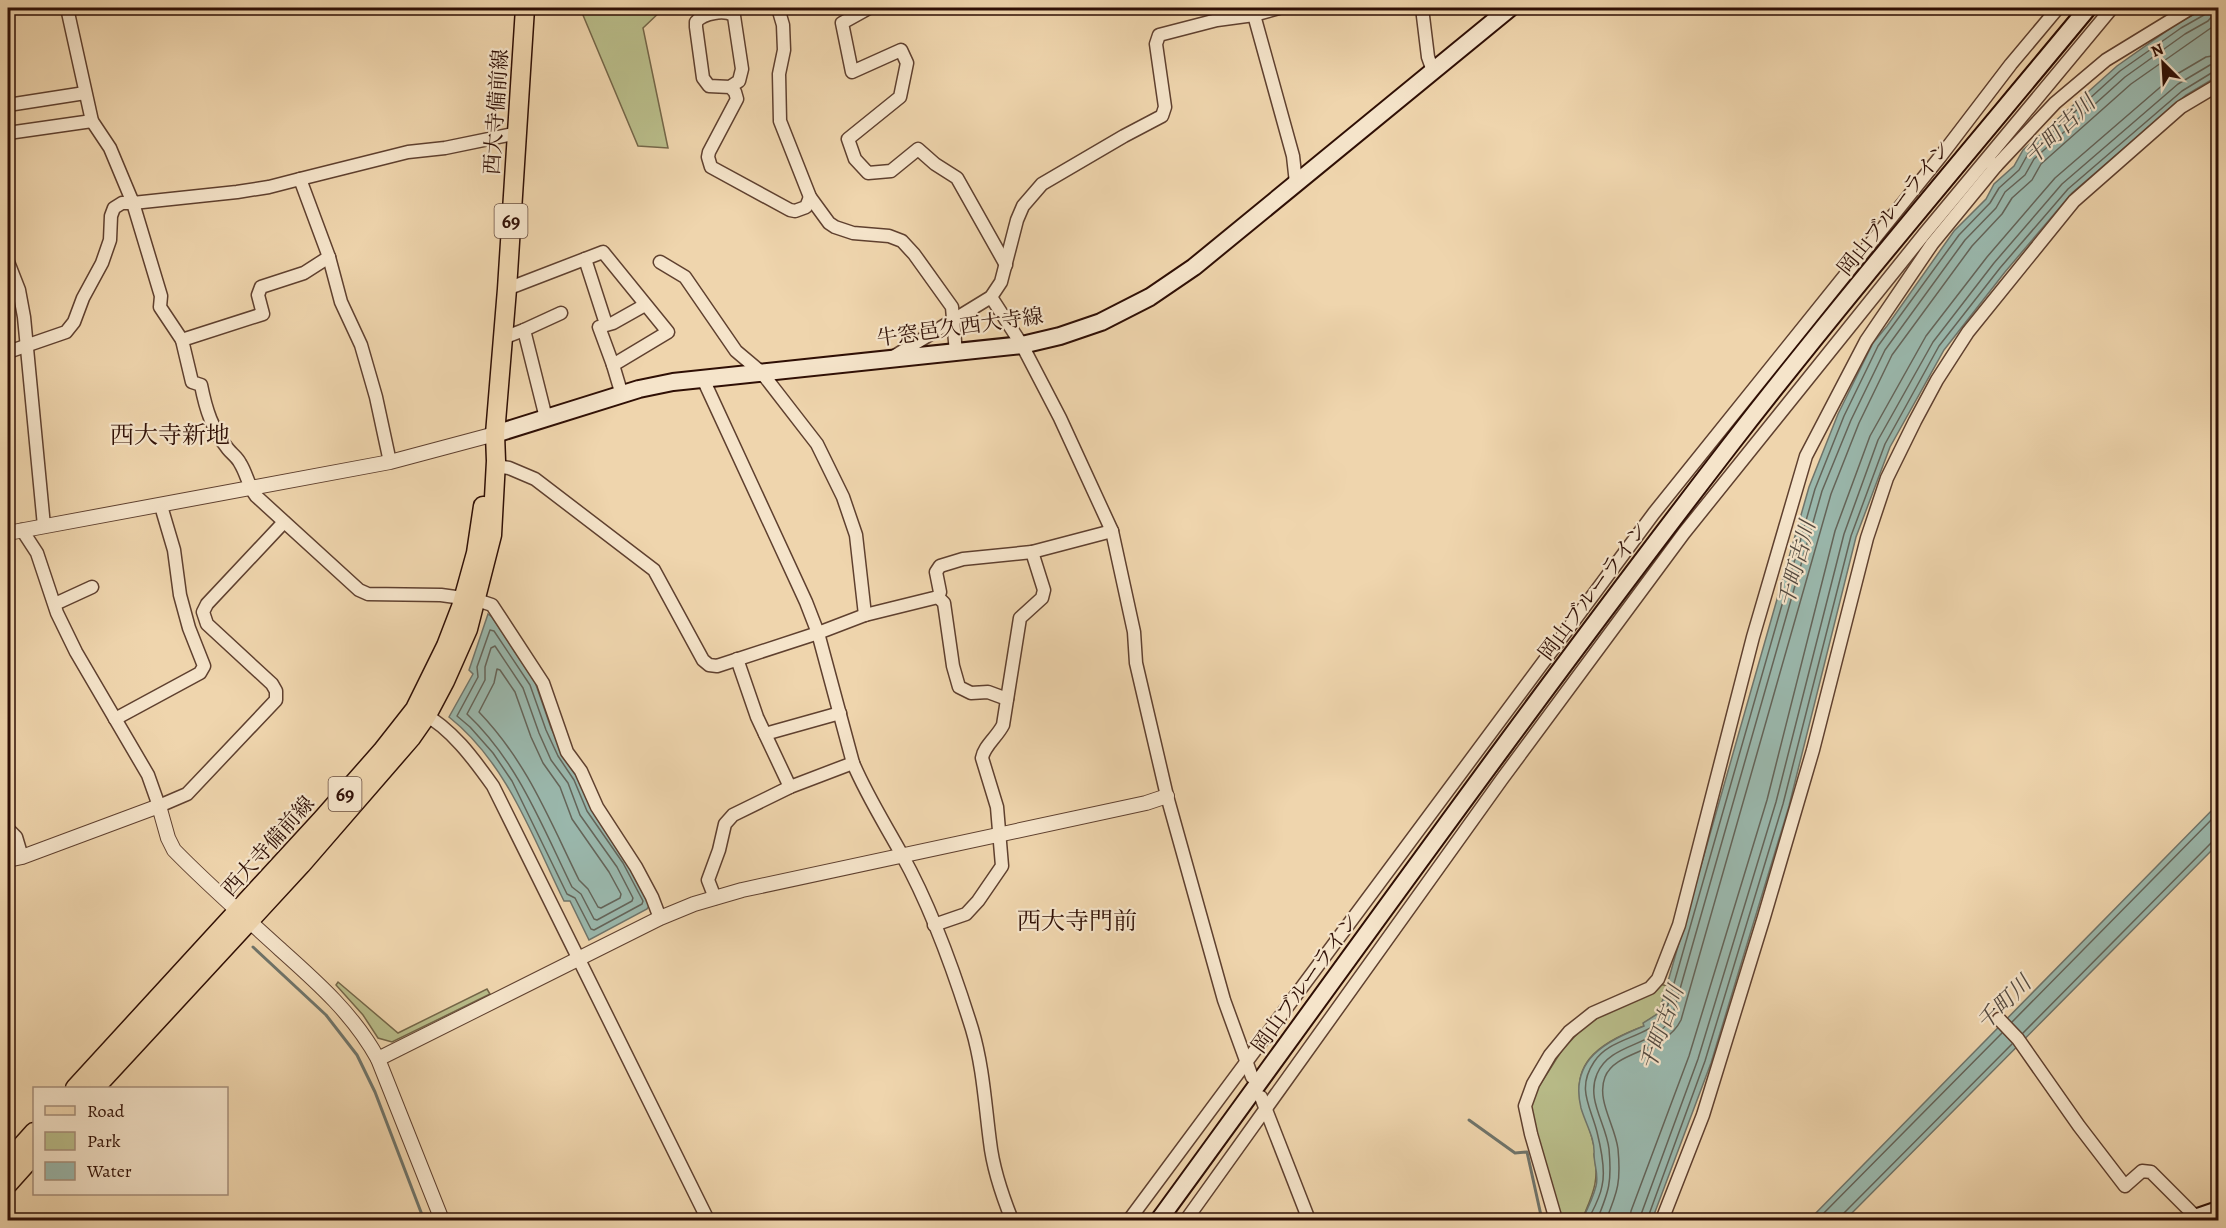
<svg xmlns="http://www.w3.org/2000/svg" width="2226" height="1228" viewBox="0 0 2226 1228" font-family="Alegreya,'Noto Serif JP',serif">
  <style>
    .green { fill: #b9bd8a; stroke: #746648; stroke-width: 1.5 }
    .water { fill: #9ab8ad; stroke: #6f746a; stroke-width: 1.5 }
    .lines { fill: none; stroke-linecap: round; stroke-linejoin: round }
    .shore { stroke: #646459; stroke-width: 1.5 }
    .stream { stroke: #6f746a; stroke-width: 3 }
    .minor-casing { stroke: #5f402f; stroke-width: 15 }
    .tertiary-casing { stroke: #5f402f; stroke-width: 16 }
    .secondary-casing { stroke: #2f0f05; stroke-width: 20 }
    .primary-casing { stroke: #2f0f05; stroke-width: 21 }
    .minor { stroke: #f5e4ca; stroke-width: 12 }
    .tertiary { stroke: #f5e4ca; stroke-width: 14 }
    .secondary { stroke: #f5e4ca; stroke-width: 16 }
    .primary { stroke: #efd5ad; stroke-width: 18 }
    .labels { text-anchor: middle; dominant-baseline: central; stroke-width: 4.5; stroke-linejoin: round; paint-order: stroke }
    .shield { fill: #f5e4ca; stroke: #6a4f40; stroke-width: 1.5 }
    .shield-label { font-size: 20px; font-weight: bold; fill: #2f0f05 }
    .street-label { font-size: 21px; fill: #2f0f05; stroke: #f5e4ca }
    .water-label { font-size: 22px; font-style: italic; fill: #544a40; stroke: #f5e4ca }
    .quarter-label { font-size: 24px; fill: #2f0f05; stroke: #f5e4ca }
  </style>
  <rect width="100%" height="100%" fill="#efd5ad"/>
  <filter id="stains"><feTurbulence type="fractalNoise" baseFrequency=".00333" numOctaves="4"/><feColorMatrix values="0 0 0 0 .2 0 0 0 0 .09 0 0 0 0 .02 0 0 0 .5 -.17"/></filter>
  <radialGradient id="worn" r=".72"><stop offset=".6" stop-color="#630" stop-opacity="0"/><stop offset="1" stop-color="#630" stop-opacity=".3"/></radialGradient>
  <g class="green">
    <path d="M580,8H664L643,28L668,148L638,146Z"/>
    <path d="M338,982L398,1033L487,989L490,994L392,1042L378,1038L363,1015L336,985Z"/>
    <path d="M1660,984L1667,986L1659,1013L1644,1023V1026C1606,1041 1568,1059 1582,1109C1583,1113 1586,1118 1587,1122C1591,1132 1593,1143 1596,1153L1594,1154C1600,1182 1592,1195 1582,1220H1561L1536,1137L1530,1106L1536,1091L1562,1050L1578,1033L1592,1021Z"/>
  </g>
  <g class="water">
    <path d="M2205,8H2218V76L2186,95L2072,193L2005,272L1944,350L1890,447L1856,537L1789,806L1711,1063L1652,1220H1582C1587,1210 1593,1198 1596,1186C1599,1175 1594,1165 1594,1154C1595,1138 1586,1125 1581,1108C1569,1059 1607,1041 1644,1026L1643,1023L1659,1013L1809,487L1838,414L1873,343L1887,326L1954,231L1986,199L1994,184L2014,166L2023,150L2117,66L2178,23Z"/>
    <path d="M488,614L492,617L535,682L551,728L563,752L628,860L651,903L647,909L589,940L570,901H564C532,836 507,763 449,717L473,674L469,670Z"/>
    <path d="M2218,804V844L1845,1220H1809Z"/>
  </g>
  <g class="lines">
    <g class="shore">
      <path d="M490,630L494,631L530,685L546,730L558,756L574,780L587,811L623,863L643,901L642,904L594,930L591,929L575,898L567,894L512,781L493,753L470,727L457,716L478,677L477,667Z"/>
      <path d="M495,646L523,688L539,733L551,760L568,783L580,815L617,867L633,898L632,901L597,920L594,919L581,894L572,887C542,826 518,762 467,714L485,680V667L491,648Z"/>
      <path d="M497,669L500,670L515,692L531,737L543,763L560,787L572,819L609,872L621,894L620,898L601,908L598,907L588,889L579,880C549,819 527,762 479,712L494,683Z"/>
      <path d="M2012,1022L2218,813"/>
      <path d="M2023,1033L2212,842L2218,840"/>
      <path d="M1588,1220C1593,1210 1600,1198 1602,1186C1606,1170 1601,1148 1597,1132C1591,1107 1576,1089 1594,1062C1610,1037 1647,1039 1665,1015L1815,489L1844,416L1878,346L1959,235L1990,203L1999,188L2019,170L2028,154L2120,71L2181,28L2204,15L2206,8"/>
      <path d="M1597,1220C1609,1191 1612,1182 1609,1149C1606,1123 1586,1100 1597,1074C1610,1042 1656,1047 1672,1017L1822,491L1851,420L1885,350L1965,240L1996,208L2005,192L2025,175L2034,159L2125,77L2185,34L2208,21L2213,15L2214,8"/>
      <path d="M1606,1220C1618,1191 1621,1181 1618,1149C1615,1125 1596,1100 1605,1077C1615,1050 1665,1053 1681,1020L1831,494L1859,423L1892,355L1972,246L2002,214L2012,198L2032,180L2041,164L2131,84L2218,23"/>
      <path d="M1630,1220L1631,1211L1689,1056L1767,800L1835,531L1870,436L1926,336L1987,257L2055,178L2172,77L2206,57L2218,55"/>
      <path d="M1639,1220L1698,1059L1776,802L1844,534L1878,440L1933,342L1994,263L2062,184L2178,84L2210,65L2218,64"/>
      <path d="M1647,1220L1705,1061L1783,804L1851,536L1885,444L1939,346L2000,268L2068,189L2182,91L2213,72L2218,71"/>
      <path d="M1817,1220L2002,1033"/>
      <path d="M1841,1220L1843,1214L2012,1044"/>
    </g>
    <g class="stream">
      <path d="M253,947L326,1015L357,1055L375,1092L424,1220"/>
      <path d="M1469,1120L1515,1153L1527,1152L1542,1220"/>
    </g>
    <g class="minor-casing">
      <g id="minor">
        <path d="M67,8L92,121L110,148L133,203L237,192L269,187L300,179L329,257L341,302L361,345L376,397L390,462"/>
        <path d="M778,8L783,25L784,50L779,74L780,121L810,197L829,223L835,227L853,233L889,236L902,241L914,254L952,307L956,353"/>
        <path d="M869,8L842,23L852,72L901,50L907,63L900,97L848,139L855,159L868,173L891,171L918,149L935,164L957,178L1006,265"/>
        <path d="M1422,8L1428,57L1433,71"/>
        <path d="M1254,15L1293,156L1296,183"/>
        <path d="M730,87L709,86L703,78L696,27V22C703,13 725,9 734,16L742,69L739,81L730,87L735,92L737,99L709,152L708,157L711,167L790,210L795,211L806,207L810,197"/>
        <path d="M8,105L85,93"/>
        <path d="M8,133L92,121"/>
        <path d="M1990,162L1996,166L2055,103L2106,60L2191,8"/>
        <path d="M300,179L408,152L445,148L518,133"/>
        <path d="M329,257L304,273L261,287L258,295L263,314L182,340L192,382L201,385C206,410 212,429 228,449C232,454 237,457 240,463C247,474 248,486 256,496L359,590L368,594L441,595L477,600L492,605L543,683L567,752L581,771L597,807L636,867L652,897L660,918"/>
        <path d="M585,259L606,324"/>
        <path d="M8,262L19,290L24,317L44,526"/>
        <path d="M660,262L685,277L736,351L762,373L817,444L843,497L856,535L865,615"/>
        <path d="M507,289L603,252L668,332L613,365L622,395"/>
        <path d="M991,297L1022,345L1060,418L1112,531L1134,632L1136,663L1167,796L1224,1000L1252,1077"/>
        <path d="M524,330L561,313"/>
        <path d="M503,338L524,330L546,418"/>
        <path d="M8,352L66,332L74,322L83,298L102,263L110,240L111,216L114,208L122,203H133L161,296L160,307L182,340"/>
        <path d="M893,357L991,297L1001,282L1017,220L1023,206L1042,184L1124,136L1162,116L1165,107L1156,44L1159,35L1217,20L1254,15L1279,8"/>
        <path d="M613,365L599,327L613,323L645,305"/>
        <path d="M703,379L806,602L818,633L853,763C867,796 885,824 902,855C932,909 954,971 972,1029C983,1066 985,1104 990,1142C993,1169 1002,1195 1012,1220"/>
        <path d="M496,466L509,468L535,479L654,570L703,660L709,665L717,666L818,633L865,615L938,597L940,592L936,572L940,566L963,559L1032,552L1112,531"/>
        <path d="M22,530L37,553L57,613L76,652L148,775L159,806L187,794L276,700V691L272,684L207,624L203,612L207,604L284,522"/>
        <path d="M938,597L944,603L953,666L959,687L971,693L988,692L1007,699"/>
        <path d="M55,604L92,587"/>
        <path d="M737,659L757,717L790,787"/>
        <path d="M421,712C452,729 473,758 493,786L708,1220"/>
        <path d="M115,719L200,673L204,666L189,628L180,595L174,550L161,506"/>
        <path d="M765,734L840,713"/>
        <path d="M8,829L16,837L22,857"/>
        <path d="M715,898L708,880L719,850L725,824L733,815L790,787L853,763"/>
        <path d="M934,925L966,914L978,901L1002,866L997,807L982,758C984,746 997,737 1003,725L1020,618L1042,598L1044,590L1032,552"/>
        <path d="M1999,1019L2018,1039L2079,1126L2125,1186L2142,1171L2151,1172L2196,1217"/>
        <path d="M1261,1097L1309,1220"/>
        <path d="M1129,1220L1654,513L1940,157L2011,64L2058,8"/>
        <path d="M1186,1220L1502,779L1684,533L1925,233L2112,8"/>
        <path d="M1556,1220L1531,1134L1525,1106L1533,1084L1550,1055L1569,1032L1593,1013L1650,988L1658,979L1679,925L1753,637L1806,456L1866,341L1932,244L1996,166"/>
        <path d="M1662,1220L1703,1115L1764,917L1813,750L1867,538L1887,478L1915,421L1937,380L1968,332L2074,201L2181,107L2218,85"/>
      </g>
    </g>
    <g class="tertiary-casing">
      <g id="tertiary">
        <path d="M8,533L390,462L495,434"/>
        <path d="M8,860L22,857L159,806L168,838L174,850C208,885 245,917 281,950C318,983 354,1015 378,1059L442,1220"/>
        <path d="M378,1059L660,918L694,904L742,890L1146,803L1167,796"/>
      </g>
    </g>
    <g class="secondary-casing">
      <g id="secondary">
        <path d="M495,434L639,389L673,382L1022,345L1060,336L1101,322L1150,297L1194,267L1510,8"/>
        <path d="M1159,1220C1347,962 1533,701 1728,448C1844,298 1967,154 2088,8"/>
        <path d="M2189,1220L2218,1210"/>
      </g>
    </g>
    <g class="primary-casing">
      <g id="primary">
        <path d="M75,1088L322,819L382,751L415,709L446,646L461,607L476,553L483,506"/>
        <path d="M95,1088L301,865L411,738L427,715L445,681L468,629L492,535L496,461L495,434L507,289L525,8"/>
        <path d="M8,1161L34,1132"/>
        <path d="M8,1184L34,1155"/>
      </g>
    </g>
    <use href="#minor" class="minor"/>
    <use href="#tertiary" class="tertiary"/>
    <use href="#secondary" class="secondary"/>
    <use href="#primary" class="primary"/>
  </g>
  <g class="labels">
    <g class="shield">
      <rect x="494.5" y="204" width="33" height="34" rx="4.5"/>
      <rect x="328.5" y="777" width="33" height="34" rx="4.5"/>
    </g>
    <g class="shield-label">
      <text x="511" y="221">69</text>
      <text x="345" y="794">69</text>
    </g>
    <g class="street-label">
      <text transform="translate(496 112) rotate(-86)">西大寺備前線</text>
      <text transform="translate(1894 208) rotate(-51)">岡山ブルーライン</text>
      <text transform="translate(960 327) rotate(-8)">牛窓邑久西大寺線</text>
      <text transform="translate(1593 591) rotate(-53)">岡山ブルーライン</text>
      <text transform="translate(268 846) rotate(-48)">西大寺備前線</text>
      <text transform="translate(1305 983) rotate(-54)">岡山ブルーライン</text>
    </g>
    <g class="water-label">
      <text transform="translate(2060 130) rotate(-44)">千町古川</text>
      <text transform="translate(1797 564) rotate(-75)">千町古川</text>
      <text transform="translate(2004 1003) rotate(-45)">千町川</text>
      <text transform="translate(1662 1028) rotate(-70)">千町古川</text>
    </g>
    <g class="quarter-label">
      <text x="170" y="435">西大寺新地</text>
      <text x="1077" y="921">西大寺門前</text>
    </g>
  </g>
  <rect width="2226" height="1228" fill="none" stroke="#efd5ad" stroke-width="30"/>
  <rect x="9" y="9" width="2208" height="1210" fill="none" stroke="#2f0f05" stroke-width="3"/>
  <rect x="15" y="15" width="2196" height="1198" fill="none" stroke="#2f0f05" stroke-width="1.5"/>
  <rect x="33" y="1087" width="195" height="108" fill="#f5e4ca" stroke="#a68f7b" stroke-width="1.5"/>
  <rect x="45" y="1106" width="30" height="9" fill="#efd5ad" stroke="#a68f7b" stroke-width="1.5"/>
  <text x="87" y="1117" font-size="18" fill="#2f0f05">Road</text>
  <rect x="45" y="1132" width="30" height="18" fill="#b9bd8a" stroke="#a68f7b" stroke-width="1.5"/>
  <text x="87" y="1147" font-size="18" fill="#2f0f05">Park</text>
  <rect x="45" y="1162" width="30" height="18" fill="#9ab8ad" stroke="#a68f7b" stroke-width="1.5"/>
  <text x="87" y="1177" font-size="18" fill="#2f0f05">Water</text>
  <g transform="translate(2163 63) rotate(336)" stroke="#f5e4ca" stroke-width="4.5" paint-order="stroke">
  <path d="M0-4.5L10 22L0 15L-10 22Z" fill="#2f0f05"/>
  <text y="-9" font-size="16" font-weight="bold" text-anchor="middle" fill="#2f0f05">N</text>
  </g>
  <rect width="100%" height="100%" filter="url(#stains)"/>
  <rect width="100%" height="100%" fill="url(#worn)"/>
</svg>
